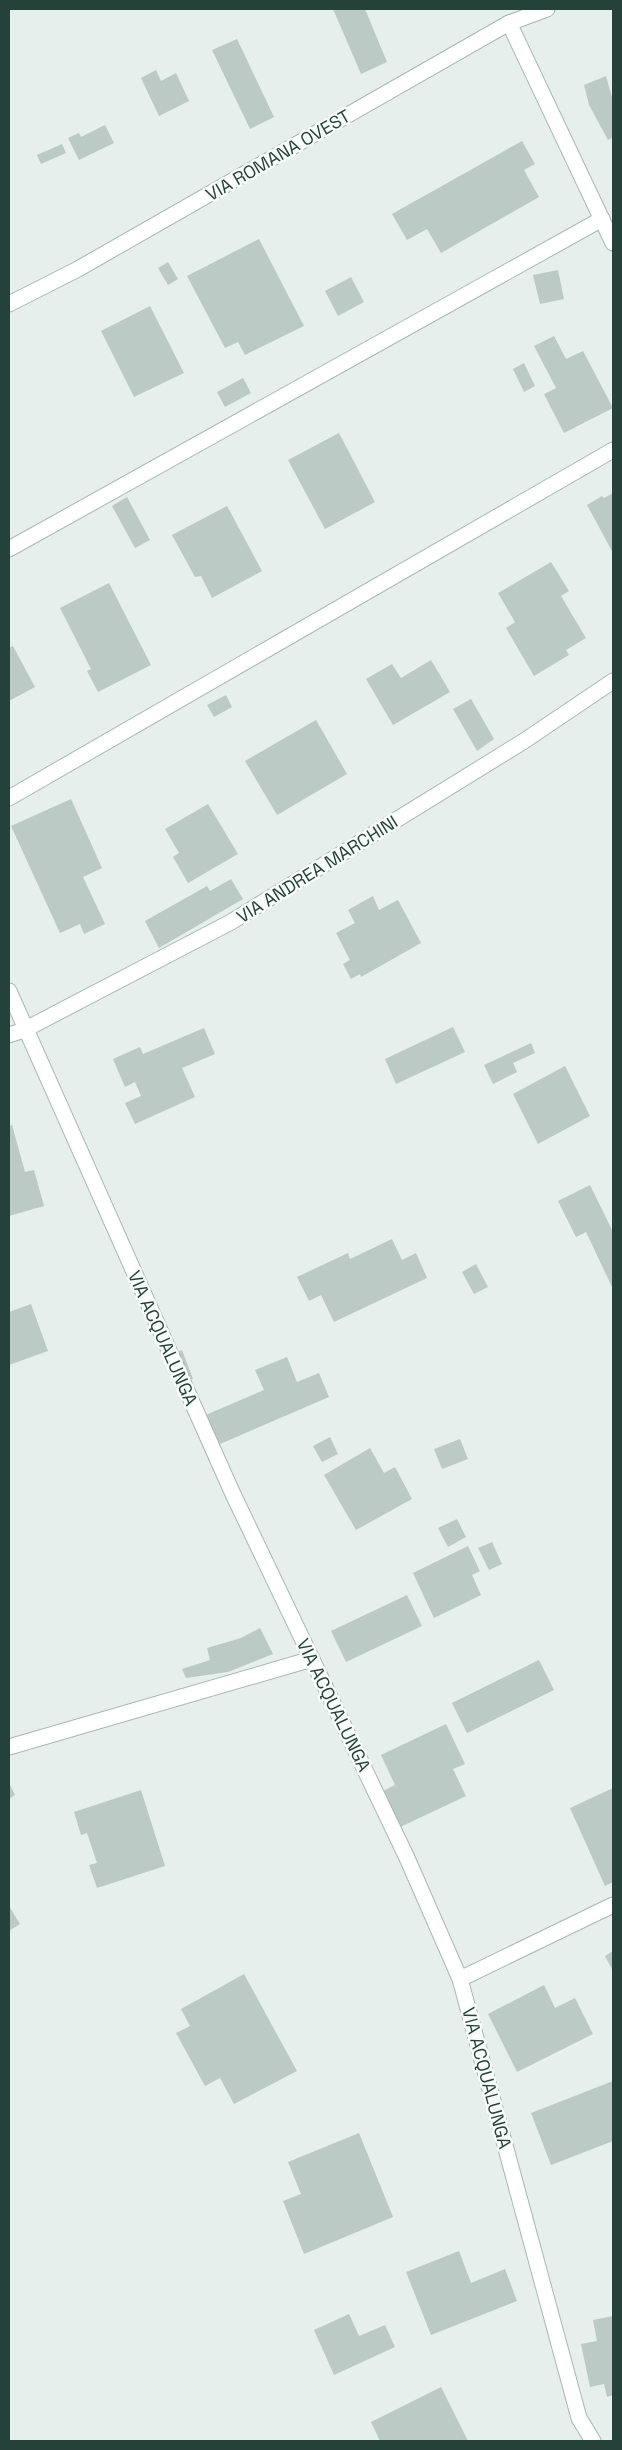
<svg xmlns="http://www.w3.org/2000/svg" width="622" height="2450" viewBox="0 0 622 2450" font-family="'Space Grotesk',sans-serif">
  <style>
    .building { fill: #bbcac4 }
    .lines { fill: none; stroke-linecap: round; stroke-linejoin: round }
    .minor-casing { stroke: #a8b8b2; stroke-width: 17 }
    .minor { stroke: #fff; stroke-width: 15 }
    .labels { text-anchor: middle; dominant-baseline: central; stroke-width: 5; stroke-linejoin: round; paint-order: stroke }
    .street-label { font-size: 18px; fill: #24423a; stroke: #f7fbf9 }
  </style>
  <rect width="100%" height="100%" fill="#e6efeb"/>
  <g class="building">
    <path d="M333,9H365L387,62L361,74Z"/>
    <path d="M237,39L274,117L250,129L212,50Z"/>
    <path d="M156,70L161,81L176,73L189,101L159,116L141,78Z"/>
    <path d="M606,76L613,101V137L608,140L589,105L584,85Z"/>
    <path d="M105,125L114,143L79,160L68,138L79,133L81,137Z"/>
    <path d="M522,141L535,164L524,170L539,197L441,253L427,229L407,240L392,214Z"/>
    <path d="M62,144L66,153L41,164L37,155Z"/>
    <path d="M259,239L304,326L245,355L238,342L225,348L187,276Z"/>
    <path d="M168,262L178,279L168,285L158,268Z"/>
    <path d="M558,270L564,299L540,304L533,275Z"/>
    <path d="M351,277L364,302L338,316L325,291Z"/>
    <path d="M150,306L184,373L134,397L101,331Z"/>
    <path d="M554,336L566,359L583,351L613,408L564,433L544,394L556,388L534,346Z"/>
    <path d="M524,363L535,386L524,392L513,369Z"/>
    <path d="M243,378L251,393L225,407L217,392Z"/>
    <path d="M339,433L375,502L325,529L288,460Z"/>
    <path d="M613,493V553L587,505L602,496L604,498Z"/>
    <path d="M127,497L150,540L135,548L112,506Z"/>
    <path d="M227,506L262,571L212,598L201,576L195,577L172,535Z"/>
    <path d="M551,562L569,591L561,596L586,638L566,650L569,655L534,676L506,628L515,622L498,593Z"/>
    <path d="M109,583L151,665L98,692L87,671L91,669L60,608Z"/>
    <path d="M13,646L35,687L9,701V648Z"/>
    <path d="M431,660L450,692L393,725L366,679L392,664L401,678Z"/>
    <path d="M226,695L232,707L214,717L207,705Z"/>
    <path d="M471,699L494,739L477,751L453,709Z"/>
    <path d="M316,720L347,774L277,815L245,761Z"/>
    <path d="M71,799L102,868L83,877L105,924L84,934L80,924L60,933L11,826Z"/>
    <path d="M208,804L238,854L188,883L173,857L179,853L165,829Z"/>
    <path d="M231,879L243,899L159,948L145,921L207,886L210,891Z"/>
    <path d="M373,896L379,910L398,900L421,943L361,977L360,974L351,979L343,964L350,960L336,933L355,923L348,910Z"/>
    <path d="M453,1027L465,1052L396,1084L385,1059Z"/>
    <path d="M204,1028L215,1054L182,1068L195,1097L135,1124L125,1103L141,1096L135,1082L125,1087L113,1059L140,1047L143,1054Z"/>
    <path d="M531,1043L535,1053L513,1063L517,1072L493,1084L484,1065Z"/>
    <path d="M565,1066L590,1116L538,1144L513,1094Z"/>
    <path d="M12,1125L25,1172L34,1170L44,1206L9,1216V1126Z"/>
    <path d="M590,1185L613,1232V1289L586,1232L576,1237L558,1201Z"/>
    <path d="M392,1239L402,1260L416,1253L427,1278L334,1322L321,1295L309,1301L297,1277L348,1253L350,1259Z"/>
    <path d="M476,1264L488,1287L474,1294L462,1272Z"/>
    <path d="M31,1304L48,1351L9,1365V1312Z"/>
    <path d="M182,1350L193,1379L185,1382L172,1354Z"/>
    <path d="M287,1357L297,1382L319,1373L329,1397L213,1447L201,1417L264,1390L255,1370Z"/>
    <path d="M330,1437L338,1454L322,1462L313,1446Z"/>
    <path d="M460,1439L468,1459L442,1469L434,1449Z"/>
    <path d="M370,1448L384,1473L395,1467L412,1499L356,1530L324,1475Z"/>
    <path d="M457,1519L466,1537L448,1547L438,1528Z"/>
    <path d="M492,1542L502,1564L489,1570L478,1548Z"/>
    <path d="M468,1546L480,1571L472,1575L481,1595L434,1618L413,1573Z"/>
    <path d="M407,1595L422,1626L346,1662L331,1631Z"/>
    <path d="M260,1628L273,1654L228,1672L186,1678L182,1669L210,1660L207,1648L241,1638Z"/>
    <path d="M539,1660L554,1690L467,1733L452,1703Z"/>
    <path d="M446,1724L465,1764L453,1769L466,1796L396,1829L379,1793L395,1785L381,1755Z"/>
    <path d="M9,1783L15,1795L9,1799Z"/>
    <path d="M613,1788V1882L605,1886L570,1808Z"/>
    <path d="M141,1790L165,1866L97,1888L89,1865L97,1863L87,1833L81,1835L74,1812Z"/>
    <path d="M9,1906L20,1924L9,1931Z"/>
    <path d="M613,1951V1971L605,1956Z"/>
    <path d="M244,1974L297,2071L234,2104L220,2078L205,2086L176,2033L190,2026L181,2009Z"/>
    <path d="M544,1985L555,2008L575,1998L593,2034L517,2072L488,2014Z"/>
    <path d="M613,2081V2141L551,2165L531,2113Z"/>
    <path d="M359,2133L393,2217L304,2254L283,2201L301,2194L288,2162Z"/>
    <path d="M459,2251L471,2283L505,2269L517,2301L431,2335L406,2272Z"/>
    <path d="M349,2314L359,2336L385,2325L395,2347L334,2375L314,2330Z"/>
    <path d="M613,2316V2395L607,2397L604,2384L590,2387L581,2344L597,2341L593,2320Z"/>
    <path d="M441,2387L468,2441H380L371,2422Z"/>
  </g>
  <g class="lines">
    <g class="minor-casing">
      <g id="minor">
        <path d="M509,23L613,243"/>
        <path d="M9,304L78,269L509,23L547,9"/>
        <path d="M9,549L602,219"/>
        <path d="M9,798L613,450"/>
        <path d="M9,991L232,1492L407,1858L460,1979L579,2418L593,2441"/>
        <path d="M9,1035L24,1030L231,922L524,741L613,681"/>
        <path d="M9,1747L312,1659"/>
        <path d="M460,1979L613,1905"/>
      </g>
    </g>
    <use href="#minor" class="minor"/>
  </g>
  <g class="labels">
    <g class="street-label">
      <text transform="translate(278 155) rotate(-30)">VIA ROMANA OVEST</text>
      <text transform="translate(317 869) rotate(-32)">VIA ANDREA MARCHINI</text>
      <text transform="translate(163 1338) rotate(66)">VIA ACQUALUNGA</text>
      <text transform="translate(334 1705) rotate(64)">VIA ACQUALUNGA</text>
      <text transform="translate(487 2078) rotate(75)">VIA ACQUALUNGA</text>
    </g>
  </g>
  <rect width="622" height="2450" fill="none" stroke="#24423a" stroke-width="20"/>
</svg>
